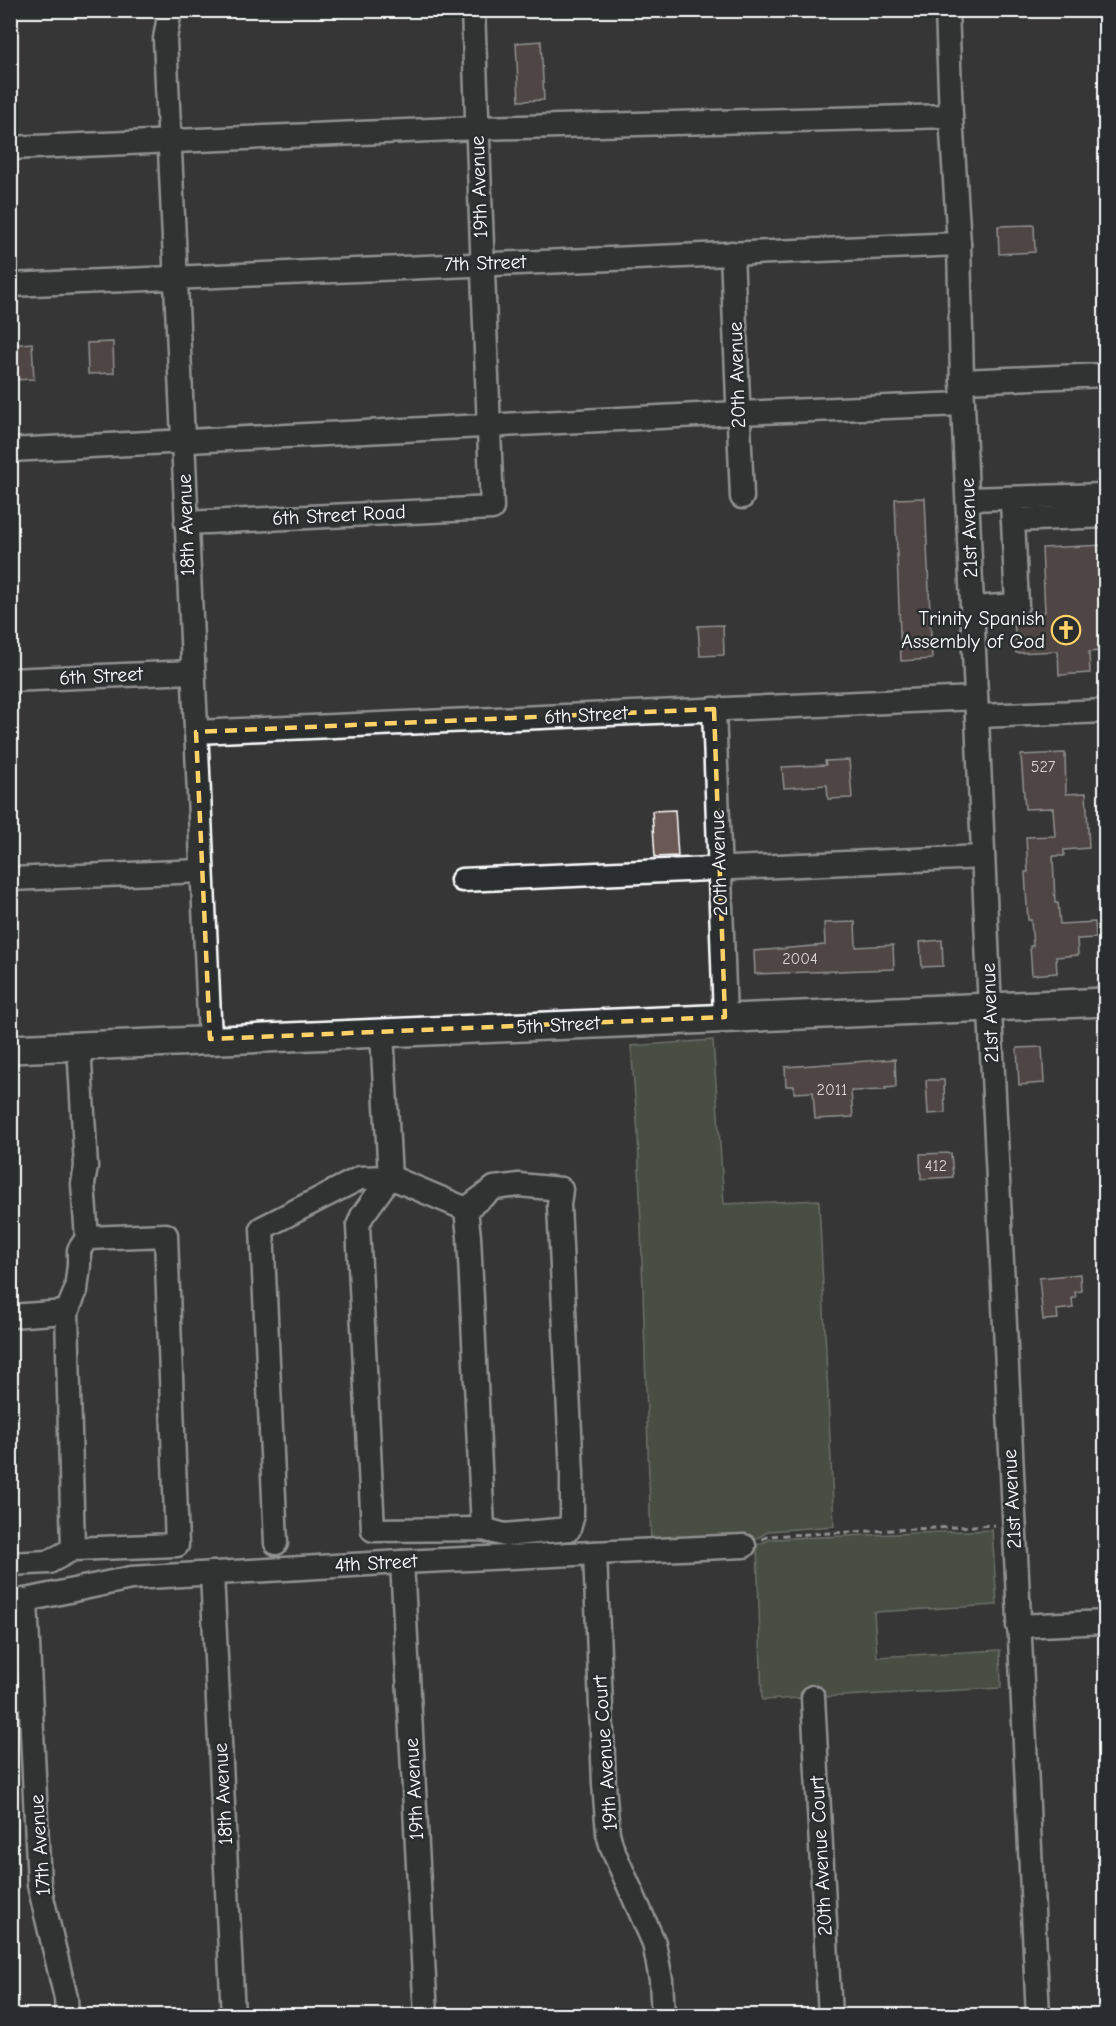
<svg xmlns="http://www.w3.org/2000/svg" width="1116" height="2026" viewBox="0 0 1116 2026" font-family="'Comic Neue',sans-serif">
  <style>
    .green { fill: #5e6a52; stroke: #aeb4a8; stroke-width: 1.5 }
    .building { fill: #6a5954; stroke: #fff; stroke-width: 1.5 }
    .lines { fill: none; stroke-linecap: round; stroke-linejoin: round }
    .minor-casing { stroke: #fff; stroke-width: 27 }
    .major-casing { stroke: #fff; stroke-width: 32 }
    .path { stroke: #fff; stroke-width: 3; stroke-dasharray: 6 4.5; stroke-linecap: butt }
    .minor { stroke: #2a2d2e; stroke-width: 22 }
    .major { stroke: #2a2d2e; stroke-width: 27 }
    .marked { fill: none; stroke: #ffd166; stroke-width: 4.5; stroke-dasharray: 12 8; stroke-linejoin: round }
    .labels { text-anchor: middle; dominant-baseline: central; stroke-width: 5; stroke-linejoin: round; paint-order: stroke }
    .number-label { font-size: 16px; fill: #dad6d4 }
    .street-label { font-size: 20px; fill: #fff; stroke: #2a2d2e }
    .poi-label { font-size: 20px; fill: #fff; stroke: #2a2d2e; text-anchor: end }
  </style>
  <rect width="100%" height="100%" fill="#373636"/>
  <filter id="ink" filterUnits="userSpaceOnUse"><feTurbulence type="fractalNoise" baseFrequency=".0167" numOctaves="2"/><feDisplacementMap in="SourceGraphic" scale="12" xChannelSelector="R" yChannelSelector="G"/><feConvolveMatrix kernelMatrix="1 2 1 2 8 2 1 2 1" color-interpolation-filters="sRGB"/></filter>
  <g filter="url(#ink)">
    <g class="green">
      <path d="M713,1040L724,1204L819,1200L834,1526L769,1531L754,1540L651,1542L638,1134L631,1046Z"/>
      <path d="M992,1530L997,1605L874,1612L877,1657L1000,1650L1001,1688L762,1700L757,1545L771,1539Z"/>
    </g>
    <g class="building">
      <path d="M541,41L544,100L519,101L516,43Z"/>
      <path d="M1034,225L1035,252L999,254L998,226Z"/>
      <path d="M113,342L114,373L88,374L87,343Z"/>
      <path d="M32,343L34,379L12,380L10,345Z"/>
      <path d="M925,498L932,659L901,661L895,499Z"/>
      <path d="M1106,545V643H1099V651L1089,652L1090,673L1059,675L1058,651L1016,653L1014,619L1024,617L1028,613L1045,612L1042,548Z"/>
      <path d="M723,625L724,655L700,656L698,626Z"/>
      <path d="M1065,753L1066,794L1086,793L1089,848L1064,850V856H1053L1055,903H1058L1060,924L1095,922L1096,938L1077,939L1078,955L1056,957L1057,973L1032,975L1030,946H1033L1031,920H1028L1026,890L1025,872H1028L1026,837L1055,836L1053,808L1025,809L1021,755Z"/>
      <path d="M849,760L852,798L828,799L827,785L784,788L782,767L826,765L825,761Z"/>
      <path d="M675,810L678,856L655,857L652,811Z"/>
      <path d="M855,922L856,947L893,945L894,969L755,974L754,951L825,945L824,923Z"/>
      <path d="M942,940L943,966L922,967L920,942Z"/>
      <path d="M1042,1047L1044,1083L1019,1085L1017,1048Z"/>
      <path d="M895,1059L896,1087L885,1088L886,1090L851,1091L853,1117L815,1119L813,1092L794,1093V1086H786L785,1067Z"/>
      <path d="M926,1080H944L945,1113L928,1114Z"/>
      <path d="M951,1153L953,1177L921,1179L920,1154Z"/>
      <path d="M1080,1274L1081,1291L1075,1292L1076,1298H1072L1073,1308L1057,1310L1058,1319L1043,1320L1039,1278Z"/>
    </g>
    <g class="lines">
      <g class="minor-casing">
        <g id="minor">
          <path d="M170,10L165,39L210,1039"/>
          <path d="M947,10L951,116L959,244L962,381L992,1054L1038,2016"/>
          <path d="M10,148L477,128L951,116"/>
          <path d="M732,253L742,497"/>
          <path d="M10,285L959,244"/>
          <path d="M962,381L1106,375"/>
          <path d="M10,450L738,413L963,404"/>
          <path d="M968,499L1106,495"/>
          <path d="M1012,505L1013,520L1106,516"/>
          <path d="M186,523L492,508L473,10"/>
          <path d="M972,608L1017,605L1013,520"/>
          <path d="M10,680L192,672"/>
          <path d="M714,709L725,1017"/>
          <path d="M977,716L1106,711"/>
          <path d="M196,732L976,698"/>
          <path d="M10,879L201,871"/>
          <path d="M462,880L983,857"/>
          <path d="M382,1033L390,1177L466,1209L494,1188L519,1185L561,1189L559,1205L572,1474V1518L569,1529L505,1535L483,1529L373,1530L358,1226L362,1216L390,1177"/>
          <path d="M79,1045L86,1167L83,1184L87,1238"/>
          <path d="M466,1209L469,1237L483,1529"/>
          <path d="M10,1316L67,1312"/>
          <path d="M276,1543L262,1228L360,1178L390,1177"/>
          <path d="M595,1553L604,1784L608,1833L612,1848L654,1943L661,1980L663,2016"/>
          <path d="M402,1562L426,2016"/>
          <path d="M10,1564L49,1562L73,1549L177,1545L166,1235L87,1238L79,1250V1265L76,1290L67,1312L73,1549"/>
          <path d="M212,1573L233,2016"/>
          <path d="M26,1600L39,1885L66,1998L67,2016"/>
          <path d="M10,1602L26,1600L131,1578L402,1562L744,1546"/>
          <path d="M1018,1626L1106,1622"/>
          <path d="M813,1697L830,2016"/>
        </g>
      </g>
      <g class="major-casing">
        <path id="major" d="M10,1049L1106,1002"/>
      </g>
      <path class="path" d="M762,1539L769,1536L995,1525"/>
      <use href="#minor" class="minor"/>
      <use href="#major" class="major"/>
    </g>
  </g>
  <path d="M0 0H1116V2026H0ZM714,709L725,1017L210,1039L196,732Z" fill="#373636" fill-opacity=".55" fill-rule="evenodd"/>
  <path class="marked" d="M714,709L725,1017L210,1039L196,732Z"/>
  <defs>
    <g id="church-ring" transform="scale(1.5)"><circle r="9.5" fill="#2a2d2e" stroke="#ffd166" stroke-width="1.5"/><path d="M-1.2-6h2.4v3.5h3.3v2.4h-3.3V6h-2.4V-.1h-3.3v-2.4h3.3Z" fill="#ffd166"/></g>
  </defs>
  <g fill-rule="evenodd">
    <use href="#church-ring" x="1066" y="630"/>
  </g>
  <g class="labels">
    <g class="number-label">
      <text x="1043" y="767">527</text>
      <text x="800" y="959">2004</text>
      <text x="832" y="1090">2011</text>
      <text x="936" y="1166">412</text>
    </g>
    <g class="street-label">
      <text transform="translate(479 187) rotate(-92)">19th Avenue</text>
      <text transform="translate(485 263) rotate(-2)">7th Street</text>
      <text transform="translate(737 375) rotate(-92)">20th Avenue</text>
      <text transform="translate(339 515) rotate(-3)">6th Street Road</text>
      <text transform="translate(186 525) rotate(-92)">18th Avenue</text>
      <text transform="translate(969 528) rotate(-92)">21st Avenue</text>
      <text transform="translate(101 676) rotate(-3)">6th Street</text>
      <text transform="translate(586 715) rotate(-3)">6th Street</text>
      <text transform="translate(719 863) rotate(-92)">20th Avenue</text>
      <text transform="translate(990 1013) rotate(-92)">21st Avenue</text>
      <text transform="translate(558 1025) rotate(-3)">5th Street</text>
      <text transform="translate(1012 1499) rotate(-93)">21st Avenue</text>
      <text transform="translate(376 1563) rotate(-3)">4th Street</text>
      <text transform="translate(605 1753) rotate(-94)">19th Avenue Court</text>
      <text transform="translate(414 1789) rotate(-93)">19th Avenue</text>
      <text transform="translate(223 1794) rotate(-93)">18th Avenue</text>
      <text transform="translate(40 1845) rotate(-94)">17th Avenue</text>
      <text transform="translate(821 1856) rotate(-93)">20th Avenue Court</text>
    </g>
    <g class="poi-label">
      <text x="1045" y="618">Trinity Spanish<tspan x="1045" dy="23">Assembly of God</tspan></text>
    </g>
  </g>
  <rect width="1116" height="2026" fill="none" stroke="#2a2d2e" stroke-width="36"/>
  <rect x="18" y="18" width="1080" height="1990" fill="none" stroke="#fff" stroke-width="2" filter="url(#ink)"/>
</svg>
